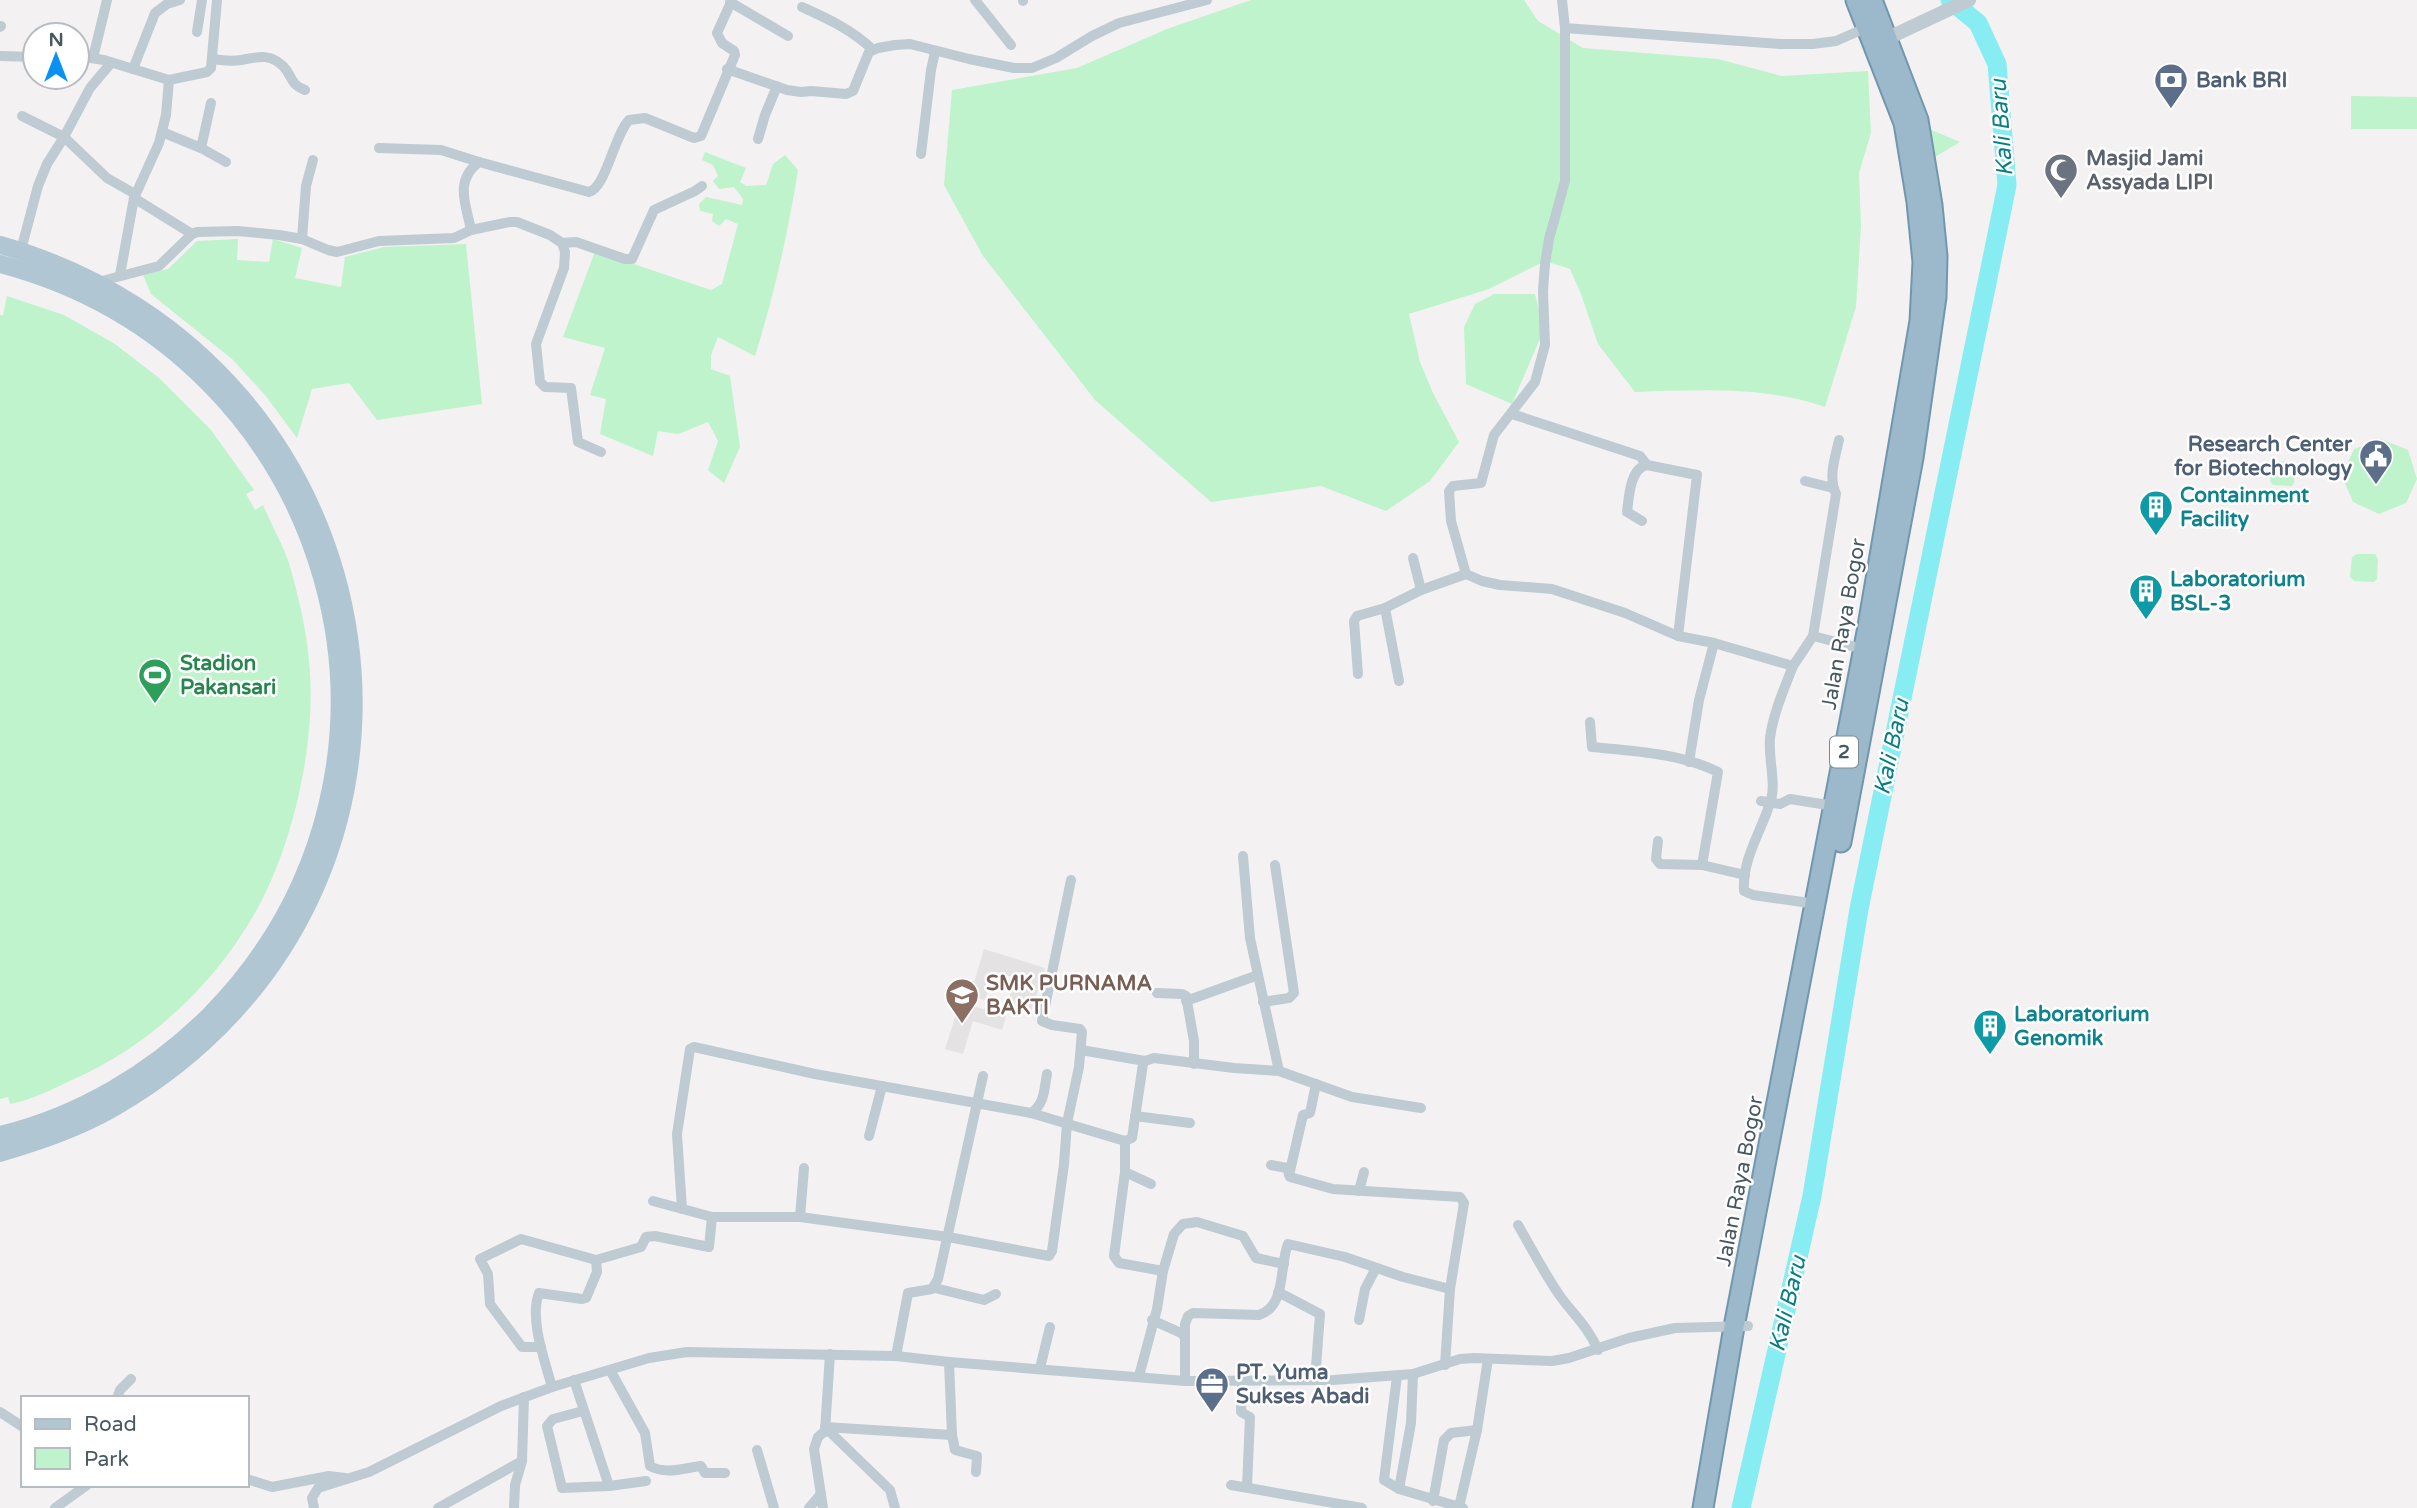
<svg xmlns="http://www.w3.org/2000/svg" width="2417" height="1508" viewBox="0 0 2417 1508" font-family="'Varela Round',sans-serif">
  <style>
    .education { fill: #e5e2e4 }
    .green { fill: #bef3cb }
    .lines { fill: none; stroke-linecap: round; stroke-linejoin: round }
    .river { stroke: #88ecf3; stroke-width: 19 }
    .trunk-casing { stroke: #7197af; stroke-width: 23 }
    .minor { stroke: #becbd2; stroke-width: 10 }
    .tertiary { stroke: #becbd2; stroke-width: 14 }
    .primary { stroke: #b0c6d2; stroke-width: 18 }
    .trunk { stroke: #9bb9ca; stroke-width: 19 }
    .labels { text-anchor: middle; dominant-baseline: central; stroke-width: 5; stroke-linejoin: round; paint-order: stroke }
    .shield { fill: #fff; stroke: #7f8a90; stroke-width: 2 }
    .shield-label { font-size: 19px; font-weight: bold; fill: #485861 }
    .service-label { font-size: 21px; font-weight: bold; fill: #4e5e75; stroke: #fff; text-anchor: start }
    .worship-label { font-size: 21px; font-weight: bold; fill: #5b616d; stroke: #fff; text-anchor: start }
    .culture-label { font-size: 21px; font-weight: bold; fill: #0d838f; stroke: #fff; text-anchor: start }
    .street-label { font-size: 21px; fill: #485861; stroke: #fff }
    .leisure-label { font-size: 21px; font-weight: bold; fill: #27864d; stroke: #fff; text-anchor: start }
    .education-label { font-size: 21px; font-weight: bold; fill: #785e54; stroke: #fff; text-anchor: start }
    .water-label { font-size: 23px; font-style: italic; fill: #067e88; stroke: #fff }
  </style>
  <rect width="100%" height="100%" fill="#f4f1f2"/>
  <g class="education">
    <path d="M984,949L1045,968L1031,1013L1007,1006L1015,978L994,972L985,1000L970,996Z"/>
    <path d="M960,1002L1006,1016L1002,1030L973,1021L963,1054L945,1049Z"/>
  </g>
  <g class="green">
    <path d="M1251,0H1524L1538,21L1583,48L1718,59L1782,76L1868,71L1871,133L1859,173L1861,226L1856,307L1825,407C1765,386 1699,390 1635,392L1598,344L1581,294L1570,269L1545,261L1489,289L1409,314L1420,362L1433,393L1459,442L1430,481L1386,511L1321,486L1211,502L1095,400L983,256L944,185L952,90L1077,68L1167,29Z"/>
    <path d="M2351,96L2417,97V129H2351Z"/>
    <path d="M1929,129L1960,142L1935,157Z"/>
    <path d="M705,152L746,168L740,182L746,186L766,185L773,164L785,155L798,170C788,234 774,295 755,356L718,337L711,355V369L730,376L740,447L724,483L708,470L718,441L708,422L678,434L658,431L653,456L600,434L606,399L590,395L605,348L563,337L594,254L601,253L711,290L722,284L738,224L726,219L719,226L712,221L713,214L700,211L699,204L706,197L742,205L743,199L734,187L719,189L713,181L718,176L713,165L702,160Z"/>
    <path d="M238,239L237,260L269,262L273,239L302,248L295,278L341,287L345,257L384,247L466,244L482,404L377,420L349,383L312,389L297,438L265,395L232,359L151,294L143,275L168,269L197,241Z"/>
    <path d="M1494,294H1535L1544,329L1512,404L1466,384L1464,327L1475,304Z"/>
    <path d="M7,296L64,315L115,344L159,378L211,430L254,490L246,494L255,510L263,505C271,524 282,543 289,563C299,598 308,636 310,673C315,748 292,848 255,913C214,985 149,1046 74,1079C53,1089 32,1100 10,1104L8,1097L0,1099V315H3Z"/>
    <path d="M2381,439L2408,450L2417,479L2406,503L2379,514L2353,502L2342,476L2354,449Z"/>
    <path d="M2275,461L2292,462L2295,466L2294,483L2292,486L2273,485L2270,481L2272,463Z"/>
    <path d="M2357,554H2375L2378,559L2377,579L2374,582L2354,581L2350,577L2352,557Z"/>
  </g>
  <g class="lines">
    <path class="river" d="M1741,1508L1812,1196L1859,909L2007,185L1997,64L1978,23L1950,0"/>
    <g class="trunk-casing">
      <g id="trunk">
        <path d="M1841,842L1913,458L1936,297L1937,256L1932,205L1918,120L1872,0"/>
        <path d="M1703,1508L1734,1327L1867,632L1920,321L1923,262L1917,202L1904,123L1856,0"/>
      </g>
    </g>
    <g class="minor">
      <path d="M975,0L1011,45"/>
      <path d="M1562,0L1565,28L1780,44H1813L1836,41L1868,27"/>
      <path d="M1023,1V0"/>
      <path d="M730,2L788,36"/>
      <path d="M802,7C828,19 851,29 872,49"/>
      <path d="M0,27L1,26"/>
      <path d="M1565,28V181L1549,239L1545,264L1543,291L1545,345L1535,382L1494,435L1481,483L1453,486L1449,491L1451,521L1466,574L1482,581L1500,585L1552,589L1625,613L1678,636L1714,643L1793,666L1813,636L1863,649"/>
      <path d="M197,32L202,0"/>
      <path d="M0,56L35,57"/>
      <path d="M77,56L104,60L133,69L155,13L167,4L180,0"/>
      <path d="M93,58L107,0"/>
      <path d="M212,59C222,60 231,62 241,60C257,57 270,53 283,66C293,76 289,84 305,90"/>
      <path d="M133,69L169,80"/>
      <path d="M727,69L787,90L801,92L811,91L846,94L853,91L869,52L878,48L895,45L910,44L969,59L1014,68H1032L1056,58L1092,36L1119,23L1207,0"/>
      <path d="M22,116L64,137L107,178L135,194"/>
      <path d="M162,132L201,148L226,162"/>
      <path d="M758,139L765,115L777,86"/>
      <path d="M201,148L211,103"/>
      <path d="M379,148L441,150L479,162"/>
      <path d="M921,154L931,70L935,52"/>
      <path d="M471,230C466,204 454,181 479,162L589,192C606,187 614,136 629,120L645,118L694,138L701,136L735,55L734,51L722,43L717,33L732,0"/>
      <path d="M192,234L134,198L159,143L166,115L169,80L207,72L211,68L217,0"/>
      <path d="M302,239L306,186L313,160"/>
      <path d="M562,243L576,242L625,259H632L654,210L695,191L702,186"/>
      <path d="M21,250L38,186L47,164L64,137L90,88L111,63"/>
      <path d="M120,275L134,198"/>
      <path d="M98,282L159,266L192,234L197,232L238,231L279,235L302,239L328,250L337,252L379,241L454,238L471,230L510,222H517L550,235L562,243L565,252L564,268L536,344L540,382L545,387L571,388L578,442L601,452"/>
      <path d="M1512,414L1640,456L1647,465"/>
      <path d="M1805,481L1833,488"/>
      <path d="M1642,521L1627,512C1629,497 1630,468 1647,465L1697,475L1678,636"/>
      <path d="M1413,558L1421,590"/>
      <path d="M1385,608L1399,681"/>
      <path d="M1813,636L1836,494C1828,477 1835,458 1839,440"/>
      <path d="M1793,666C1784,689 1773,714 1770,738C1768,759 1777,784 1770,803C1761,832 1742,859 1744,891L1753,895L1816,904"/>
      <path d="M1358,674L1354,621L1357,616L1385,608L1421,590L1466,574"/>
      <path d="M1590,722L1592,747C1633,751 1680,753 1718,772L1702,865"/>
      <path d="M1689,762L1699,700L1714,643"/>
      <path d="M1761,801L1780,804L1790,799L1834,806"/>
      <path d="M1658,841L1656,859L1660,864L1702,865L1745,875"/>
      <path d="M1243,856L1250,938L1279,1071"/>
      <path d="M1157,993L1182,994L1186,996L1194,1041V1064"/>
      <path d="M1186,1001L1258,975"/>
      <path d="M1263,1002L1289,998L1294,993L1275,865"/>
      <path d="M1081,1050L1145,1061"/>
      <path d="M1031,1113C1045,1104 1044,1089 1047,1074"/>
      <path d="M1135,1116L1190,1123"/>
      <path d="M869,1136L882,1086"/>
      <path d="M1125,1141L1132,1138L1143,1064L1145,1061L1154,1058L1234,1068L1279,1071L1352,1097L1421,1108"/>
      <path d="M1125,1141V1172L1114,1256L1119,1263L1163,1271"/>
      <path d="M1271,1165L1287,1168L1290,1177L1333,1189L1460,1197L1464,1203L1450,1289"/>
      <path d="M1125,1172L1151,1184"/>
      <path d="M1289,1175L1303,1115L1310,1113L1316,1084"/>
      <path d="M1359,1191L1364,1172"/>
      <path d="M653,1201L712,1217H800L948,1237L1049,1256L1052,1251L1064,1164L1067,1123L1079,1067L1082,1032L1080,1029L1052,1025L1042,1021L1071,880"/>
      <path d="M682,1209L677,1134L690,1049L694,1047L815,1074L1031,1113L1125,1141"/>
      <path d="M800,1217L804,1168"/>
      <path d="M1518,1225C1532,1249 1544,1273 1560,1296C1573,1314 1589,1328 1598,1350"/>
      <path d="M935,1288L984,1300L996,1294"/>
      <path d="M1278,1292L1320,1314L1315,1380"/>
      <path d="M1152,1320L1181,1333L1185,1337"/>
      <path d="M1359,1320L1365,1289L1376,1268"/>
      <path d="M541,1347H522L490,1304L488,1274L480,1259L521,1239L596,1260"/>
      <path d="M896,1356L908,1293L932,1289L938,1279L983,1076"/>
      <path d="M949,1362L952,1435L955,1450L977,1456L976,1472"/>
      <path d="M1040,1368L1050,1327"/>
      <path d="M610,1370L645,1433L650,1466C666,1475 684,1468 701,1466L705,1473H725"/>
      <path d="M1139,1376L1157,1309L1163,1271L1174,1234L1183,1224L1197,1222L1243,1236L1256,1258L1284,1264"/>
      <path d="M1397,1376L1384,1480L1399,1489L1463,1508"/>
      <path d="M574,1380L609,1486L562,1488L547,1426L553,1419L583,1411"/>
      <path d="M1185,1381V1324L1188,1316L1193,1313L1259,1315C1287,1306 1279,1265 1288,1244L1345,1257L1403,1277L1450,1289L1445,1365"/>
      <path d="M1242,1381L1241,1412L1250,1417L1247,1487"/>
      <path d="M552,1387C545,1361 529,1319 539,1293L582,1299L586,1298L597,1272L596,1260L641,1247L646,1237L655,1236L709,1247L712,1217"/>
      <path d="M117,1398L120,1390L131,1379"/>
      <path d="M0,1412L23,1427"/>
      <path d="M825,1427L952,1435"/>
      <path d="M825,1431L830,1432L890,1490L895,1508"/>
      <path d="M757,1450L774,1508"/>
      <path d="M247,1479L272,1487L329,1476L345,1478"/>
      <path d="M1231,1485L1362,1508"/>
      <path d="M609,1486L646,1481"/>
      <path d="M1399,1489L1411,1423L1413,1374"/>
      <path d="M1433,1501L1444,1440L1451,1433L1477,1430"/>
      <path d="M1459,1507L1477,1430L1488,1359"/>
      <path d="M55,1508L87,1485"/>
      <path d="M314,1508L312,1498L318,1488L369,1472L501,1406L552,1387L649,1358L687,1352L896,1356L949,1362L1185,1381L1333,1380L1413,1374L1460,1359L1474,1358L1552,1361L1569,1358L1629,1338L1675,1328L1748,1326"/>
      <path d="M438,1508L522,1461"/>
      <path d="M514,1508L515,1485L522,1461L524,1397"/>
      <path d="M809,1508L821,1494"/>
      <path d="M823,1508L814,1449L818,1437L825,1431L830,1354"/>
    </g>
    <path class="tertiary" d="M1888,38L1969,0"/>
    <g class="primary">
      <path d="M0,245C408,361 485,892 115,1107C79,1128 40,1141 0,1153"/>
      <path d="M0,264C336,352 454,766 210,1015C153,1072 79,1116 0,1135"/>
    </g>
    <use href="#trunk" class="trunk"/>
  </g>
  <defs>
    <g id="bank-pin" transform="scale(1.75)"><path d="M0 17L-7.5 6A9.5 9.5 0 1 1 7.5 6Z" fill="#5c6f8a" stroke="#fff"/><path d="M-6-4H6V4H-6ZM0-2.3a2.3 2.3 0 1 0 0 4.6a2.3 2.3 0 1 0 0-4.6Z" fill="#fff"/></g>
    <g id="mosque-pin" transform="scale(1.75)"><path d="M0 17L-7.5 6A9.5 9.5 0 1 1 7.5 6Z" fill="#6b7280" stroke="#fff"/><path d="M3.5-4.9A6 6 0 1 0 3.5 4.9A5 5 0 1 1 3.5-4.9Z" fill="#fff"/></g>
    <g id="civic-pin" transform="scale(1.75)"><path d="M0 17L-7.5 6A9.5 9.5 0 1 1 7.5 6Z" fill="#5c6f8a" stroke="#fff"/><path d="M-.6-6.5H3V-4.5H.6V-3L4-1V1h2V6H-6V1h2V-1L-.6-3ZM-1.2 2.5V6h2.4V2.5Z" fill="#fff"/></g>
    <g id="building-pin" transform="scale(1.75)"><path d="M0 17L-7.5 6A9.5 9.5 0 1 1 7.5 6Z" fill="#0f9aa8" stroke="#fff"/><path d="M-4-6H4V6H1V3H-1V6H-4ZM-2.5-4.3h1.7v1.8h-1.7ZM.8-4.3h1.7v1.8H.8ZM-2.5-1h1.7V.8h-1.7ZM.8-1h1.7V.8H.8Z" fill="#fff"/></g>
    <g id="stadium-pin" transform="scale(1.75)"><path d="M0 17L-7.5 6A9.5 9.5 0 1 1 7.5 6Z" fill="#2e9e5b" stroke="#fff"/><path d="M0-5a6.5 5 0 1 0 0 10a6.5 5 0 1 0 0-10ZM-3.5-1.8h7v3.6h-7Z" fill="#fff"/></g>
    <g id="university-pin" transform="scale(1.75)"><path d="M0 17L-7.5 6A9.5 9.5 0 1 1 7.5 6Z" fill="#8d6e63" stroke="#fff"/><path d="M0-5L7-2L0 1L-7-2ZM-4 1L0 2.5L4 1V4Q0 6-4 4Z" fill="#fff"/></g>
    <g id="office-pin" transform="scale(1.75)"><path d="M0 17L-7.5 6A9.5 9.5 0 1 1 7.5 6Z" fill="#5c6f8a" stroke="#fff"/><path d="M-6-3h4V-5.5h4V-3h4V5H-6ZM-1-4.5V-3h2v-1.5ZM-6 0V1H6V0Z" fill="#fff"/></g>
  </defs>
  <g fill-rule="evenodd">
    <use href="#bank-pin" x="2171" y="80"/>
    <use href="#mosque-pin" x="2061" y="170"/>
    <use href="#civic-pin" x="2376" y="456"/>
    <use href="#building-pin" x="2156" y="507"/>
    <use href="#building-pin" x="2146" y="591"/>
    <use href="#stadium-pin" x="155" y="675"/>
    <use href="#university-pin" x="962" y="995"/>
    <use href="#building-pin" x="1990" y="1026"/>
    <use href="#office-pin" x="1212" y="1384"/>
  </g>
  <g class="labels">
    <rect class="shield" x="1830" y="736.5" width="28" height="31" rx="5"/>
    <g class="shield-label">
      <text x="1844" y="752">2</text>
    </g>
    <g class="service-label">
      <text x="2196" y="80">Bank BRI</text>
      <text x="2352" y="444" text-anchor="end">Research Center<tspan x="2352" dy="24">for Biotechnology</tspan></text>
      <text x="1236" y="1372">PT. Yuma<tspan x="1236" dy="24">Sukses Abadi</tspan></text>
    </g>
    <g class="worship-label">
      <text x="2086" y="158">Masjid Jami<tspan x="2086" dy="24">Assyada LIPI</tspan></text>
    </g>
    <g class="culture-label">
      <text x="2180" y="495">Containment<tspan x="2180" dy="24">Facility</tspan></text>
      <text x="2170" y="579">Laboratorium<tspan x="2170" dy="24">BSL-3</tspan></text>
      <text x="2014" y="1014">Laboratorium<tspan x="2014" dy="24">Genomik</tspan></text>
    </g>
    <g class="street-label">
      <text transform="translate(1844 624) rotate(-80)">Jalan Raya Bogor</text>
      <text transform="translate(1740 1181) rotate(-79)">Jalan Raya Bogor</text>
    </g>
    <g class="leisure-label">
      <text x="180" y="663">Stadion<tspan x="180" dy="24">Pakansari</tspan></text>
    </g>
    <g class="education-label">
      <text x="986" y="983">SMK PURNAMA<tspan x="986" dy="24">BAKTI</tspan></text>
    </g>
    <g class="water-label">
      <text transform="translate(2002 128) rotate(-94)">Kali Baru</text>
      <text transform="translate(1892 747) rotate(-78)">Kali Baru</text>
      <text transform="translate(1788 1304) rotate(-77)">Kali Baru</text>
    </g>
  </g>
  <rect x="21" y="1396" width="228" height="91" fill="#ffffff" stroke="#b6bcc0" stroke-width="2"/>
  <rect x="35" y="1419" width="35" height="10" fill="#b0c6d2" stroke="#b6bcc0" stroke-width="2"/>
  <text x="84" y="1431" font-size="21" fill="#485861">Road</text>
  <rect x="35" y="1448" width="35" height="21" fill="#bef3cb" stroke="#b6bcc0" stroke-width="2"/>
  <text x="84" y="1466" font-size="21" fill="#485861">Park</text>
  <g transform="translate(56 56)"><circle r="33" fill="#ffffff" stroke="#b6bcc0" stroke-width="2"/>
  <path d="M0-5L12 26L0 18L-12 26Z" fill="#0b91f4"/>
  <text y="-10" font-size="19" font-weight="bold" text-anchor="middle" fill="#485861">N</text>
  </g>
</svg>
